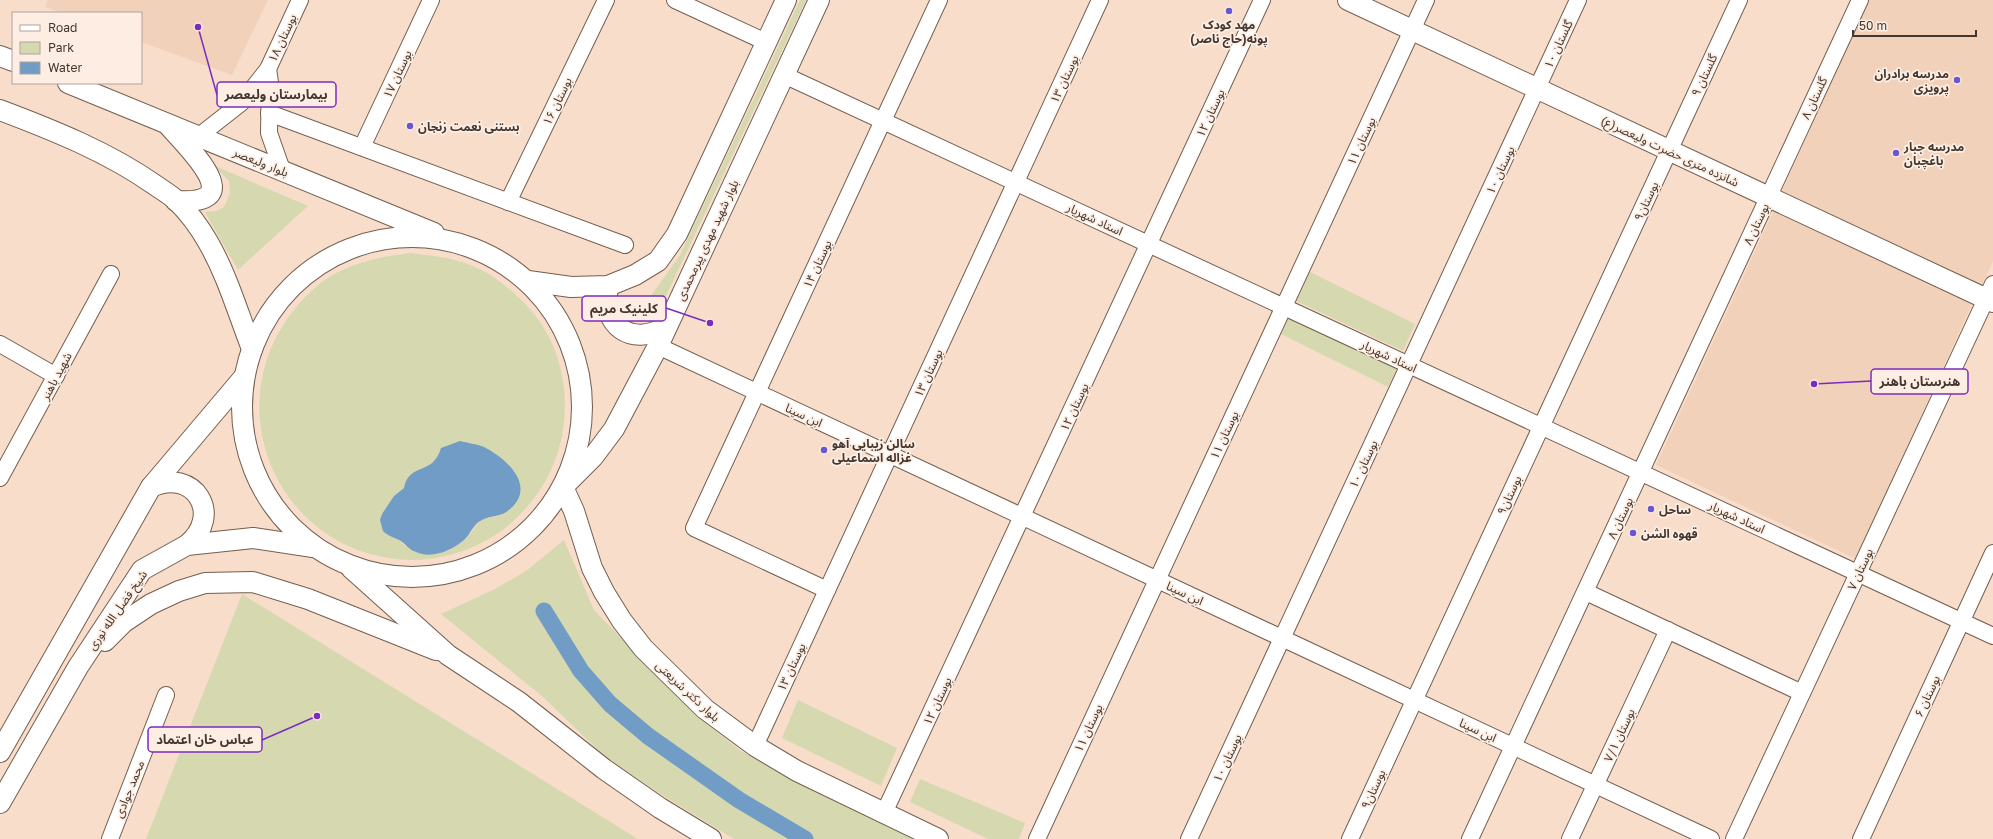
<svg xmlns="http://www.w3.org/2000/svg" width="1993" height="839" viewBox="0 0 1993 839" font-family="'Golos Text','Noto Sans Arabic',sans-serif">
  <style>
    .built { fill: #f1d1ba }
    .green { fill: #d6d9b0; fill-rule: evenodd }
    .water { fill: #709cc5 }
    .lines { fill: none; stroke-linecap: round; stroke-linejoin: round }
    .canal { stroke: #709cc5; stroke-width: 17 }
    .minor-casing { stroke: #745e4e; stroke-width: 18 }
    .major-casing { stroke: #745e4e; stroke-width: 22 }
    .minor { stroke: #fff; stroke-width: 16 }
    .major { stroke: #fff; stroke-width: 20 }
    .poi-dot { fill: #6558d2; stroke: #fdede2; stroke-width: 1.5 }
    .labels { text-anchor: middle; dominant-baseline: central; stroke-width: 3.5; stroke-linejoin: round; paint-order: stroke }
    .poi-label { font-size: 12px; font-weight: bold; fill: #423730; stroke: #fdede2; text-anchor: start }
    .street-label { font-size: 12px; fill: #423730; stroke: #fdede2 }
    .leader { fill: none; stroke: #7b2cbf; stroke-width: 1.5 }
    .callout-dot { fill: #7b2cbf; stroke: #fdede2; stroke-width: 1.5 }
    .callout { fill: #fdede2; stroke: #7b2cbf; stroke-width: 1.5 }
    .callout-label { font-size: 13px; text-anchor: middle; font-weight: bold; fill: #423730 }
  </style>
  <rect width="100%" height="100%" fill="#f8ddcb"/>
  <g class="built">
    <path d="M48,0H268L232,75L141,42V13H62L45,7Z"/>
    <path d="M1869,0H1993V261L1981,287L1781,193Z"/>
    <path d="M1774,210L1972,304L1856,559L1656,465Z"/>
  </g>
  <g class="green">
    <path d="M800,0H806L656,317L638,322L633,317L645,304L680,255Z"/>
    <path d="M213,165L308,206L238,270L205,212L216,211L224,207L230,193L229,181Z"/>
    <path d="M410,253C437,256 465,259 489,274C510,288 530,306 544,328C575,379 571,450 535,497C508,533 475,552 430,559C404,562 379,558 355,549C262,511 230,396 290,315C302,299 318,282 336,273C362,260 382,257 410,253ZM439,455L498,516C473,518 479,528 463,541C456,547 446,551 438,554L405,546L399,540L392,537L380,520L394,496L404,488C408,468 429,471 439,455Z"/>
    <path d="M1308,271L1415,324L1403,351L1294,300Z"/>
    <path d="M1289,314L1398,366L1388,387L1281,334Z"/>
    <path d="M564,540L594,610L695,715L741,751L811,790L915,839H734L662,795L602,754L543,697L441,614L495,589L526,571Z"/>
    <path d="M242,594L638,839H146Z"/>
    <path d="M798,700L897,748L881,786L782,738Z"/>
    <path d="M920,779L1025,823L1019,839H988L910,802Z"/>
  </g>
  <path class="water" d="M460,441C467,443 477,444 484,447C506,458 537,486 510,509C502,517 491,515 482,520C473,524 471,534 464,540C451,551 432,559 416,552C409,550 405,543 399,540C393,537 388,536 383,531L380,520L382,514L394,496L404,488C409,462 433,476 441,448Z"/>
  <g class="lines">
    <path class="canal" d="M544,611L581,671L610,704L648,736L739,800L805,839"/>
    <g class="minor-casing">
      <g id="minor">
        <path d="M675,0L766,42"/>
        <path d="M268,69L270,82L269,133L282,170"/>
        <path d="M784,75L1993,636"/>
        <path d="M269,113L625,245"/>
        <path d="M199,136L241,103L268,69L300,0"/>
        <path d="M362,147L431,0"/>
        <path d="M508,202L606,0"/>
        <path d="M0,344L56,376"/>
        <path d="M658,346L1711,839"/>
        <path d="M0,478L111,274"/>
        <path d="M827,590L694,528L939,0"/>
        <path d="M1586,592L1802,693"/>
        <path d="M755,746L1100,0"/>
        <path d="M884,813L1262,0"/>
        <path d="M110,839L166,695"/>
        <path d="M1037,839L1426,0"/>
        <path d="M1189,839L1578,0"/>
        <path d="M1350,839L1739,0"/>
        <path d="M1470,839L1860,0"/>
        <path d="M1570,839L1668,630"/>
        <path d="M1734,839L1993,284"/>
        <path d="M1861,839L1993,553"/>
      </g>
    </g>
    <g class="major-casing">
      <g id="major">
        <path d="M819,0L658,346L614,429L593,457L563,487L574,511L592,568L604,592L622,621L643,648L705,709L755,746L797,771L938,839"/>
        <path d="M1348,0L1993,302"/>
        <path d="M0,56L13,61"/>
        <path d="M68,83L434,233"/>
        <path d="M0,110C53,130 108,152 155,185C162,190 171,195 177,201C189,213 200,228 208,242C227,275 238,313 252,349"/>
        <path d="M169,126C188,148 251,206 176,201"/>
        <circle cx="412" cy="407" r="170"/>
        <path d="M528,281L571,287L608,286L635,275L658,261L677,234L786,0"/>
        <path d="M608,286C601,326 631,347 666,327"/>
        <path d="M151,487C194,467 224,515 187,545"/>
        <path d="M351,568L448,655L519,702L604,769L660,808L711,839"/>
        <path d="M105,641L124,622L151,604L179,591L205,583L253,582L308,599L436,650"/>
        <path d="M0,752L151,487L244,377"/>
        <path d="M0,803L78,667L142,570L187,545L253,538L313,547"/>
      </g>
    </g>
    <use href="#minor" class="minor"/>
    <use href="#major" class="major"/>
  </g>
  <g class="poi-dot">
    <circle cx="1229" cy="11" r="4"/>
    <circle cx="1957" cy="80" r="4"/>
    <circle cx="410" cy="126" r="4"/>
    <circle cx="1896" cy="153" r="4"/>
    <circle cx="824" cy="450" r="4"/>
    <circle cx="1651" cy="509" r="4"/>
    <circle cx="1633" cy="533" r="4"/>
  </g>
  <g class="labels">
    <g class="poi-label">
      <text x="1229" y="24" text-anchor="middle">مهد کودک<tspan x="1229" dy="14">پونه(حاج ناصر)</tspan></text>
      <text x="1949" y="73" text-anchor="end">مدرسه برادران<tspan x="1949" dy="14">پرویزی</tspan></text>
      <text x="418" y="126">بستنی نعمت زنجان</text>
      <text x="1904" y="146">مدرسه جبار<tspan x="1904" dy="14">باغچبان</tspan></text>
      <text x="832" y="443">سالن زیبایی آهو<tspan x="832" dy="14">غزاله اسماعیلی</tspan></text>
      <text x="1659" y="509">ساحل</text>
      <text x="1641" y="533">قهوه الشن</text>
    </g>
    <g class="street-label">
      <text transform="translate(282 38) rotate(-65)">بوستان ۱۸</text>
      <text transform="translate(1558 44) rotate(-65)">گلستان ۱۰</text>
      <text transform="translate(397 74) rotate(-65)">بوستان ۱۷</text>
      <text transform="translate(1704 75) rotate(-65)">گلستان ۹</text>
      <text transform="translate(1064 79) rotate(-65)">بوستان ۱۳</text>
      <text transform="translate(1814 98) rotate(-65)">گلستان ۸</text>
      <text transform="translate(557 101) rotate(-64)">بوستان ۱۶</text>
      <text transform="translate(1210 113) rotate(-65)">بوستان ۱۲</text>
      <text transform="translate(1361 141) rotate(-65)">بوستان ۱۱</text>
      <text transform="translate(1670 151) rotate(25)">شانزده متری حضرت ولیعصر(ع)</text>
      <text transform="translate(261 162) rotate(22)">بلوار ولیعصر</text>
      <text transform="translate(1500 170) rotate(-65)">بوستان ۱۰</text>
      <text transform="translate(1646 201) rotate(-65)">بوستان۹</text>
      <text transform="translate(1095 219) rotate(25)">استاد شهریار</text>
      <text transform="translate(1756 224) rotate(-65)">بوستان ۸</text>
      <text transform="translate(707 240) rotate(-65)">بلوار شهید مهدی پیرمحمدی</text>
      <text transform="translate(817 264) rotate(-65)">بوستان ۱۴</text>
      <text transform="translate(1389 356) rotate(25)">استاد شهریار</text>
      <text transform="translate(928 373) rotate(-65)">بوستان ۱۳</text>
      <text transform="translate(56 376) rotate(-62)">شهید باهنر</text>
      <text transform="translate(1074 407) rotate(-65)">بوستان ۱۲</text>
      <text transform="translate(804 415) rotate(25)">ابن سینا</text>
      <text transform="translate(1224 435) rotate(-65)">بوستان ۱۱</text>
      <text transform="translate(1363 464) rotate(-65)">بوستان ۱۰</text>
      <text transform="translate(1509 495) rotate(-65)">بوستان۹</text>
      <text transform="translate(1737 517) rotate(25)">استاد شهریار</text>
      <text transform="translate(1620 518) rotate(-65)">بوستان ۸</text>
      <text transform="translate(1860 569) rotate(-65)">بوستان ۷</text>
      <text transform="translate(1185 593) rotate(25)">ابن سینا</text>
      <text transform="translate(117 610) rotate(-55)">شیخ فضل الله نوری</text>
      <text transform="translate(791 667) rotate(-65)">بوستان ۱۳</text>
      <text transform="translate(688 691) rotate(43)">بلوار دکتر شریعتی</text>
      <text transform="translate(1927 696) rotate(-65)">بوستان ۶</text>
      <text transform="translate(937 701) rotate(-65)">بوستان ۱۲</text>
      <text transform="translate(1088 728) rotate(-65)">بوستان ۱۱</text>
      <text transform="translate(1478 730) rotate(25)">ابن سینا</text>
      <text transform="translate(1619 735) rotate(-65)">بوستان ۷/۱</text>
      <text transform="translate(1227 758) rotate(-65)">بوستان ۱۰</text>
      <text transform="translate(129 789) rotate(-68)">محمد جوادی</text>
      <text transform="translate(1373 789) rotate(-65)">بوستان۹</text>
    </g>
  </g>
  <path class="leader" d="M198 27L217 95M710 323L666 308M1814 384L1871 381M317 716L262 740"/>
  <g class="callout-dot">
    <circle cx="198" cy="27" r="4"/>
    <circle cx="710" cy="323" r="4"/>
    <circle cx="1814" cy="384" r="4"/>
    <circle cx="317" cy="716" r="4"/>
  </g>
  <g class="callout">
    <rect x="217" y="82" width="119" height="25" rx="4"/>
    <rect x="582" y="296" width="84" height="25" rx="4"/>
    <rect x="1871" y="369" width="97" height="25" rx="4"/>
    <rect x="148" y="727" width="114" height="25" rx="4"/>
  </g>
  <g class="callout-label">
    <text x="276" y="99">بیمارستان ولیعصر</text>
    <text x="624" y="313">کلینیک مریم</text>
    <text x="1920" y="386">هنرستان باهنر</text>
    <text x="205" y="744">عباس خان اعتماد</text>
  </g>
  <rect x="12" y="12" width="130" height="72" fill="#fdede2" stroke="#b2a49b"/>
  <rect x="20" y="25" width="20" height="6" fill="#ffffff" stroke="#b2a49b"/>
  <text x="48" y="32" font-size="12" fill="#423730">Road</text>
  <rect x="20" y="42" width="20" height="12" fill="#d6d9b0" stroke="#b2a49b"/>
  <text x="48" y="52" font-size="12" fill="#423730">Park</text>
  <rect x="20" y="62" width="20" height="12" fill="#709cc5" stroke="#b2a49b"/>
  <text x="48" y="72" font-size="12" fill="#423730">Water</text>
  <path d="M1853 30v6h123v-6" fill="none" stroke="#423730" stroke-width="2"/>
  <text x="1859" y="30" font-size="12" fill="#423730" stroke="#fdede2" stroke-width="3" paint-order="stroke">50 m</text>
</svg>
